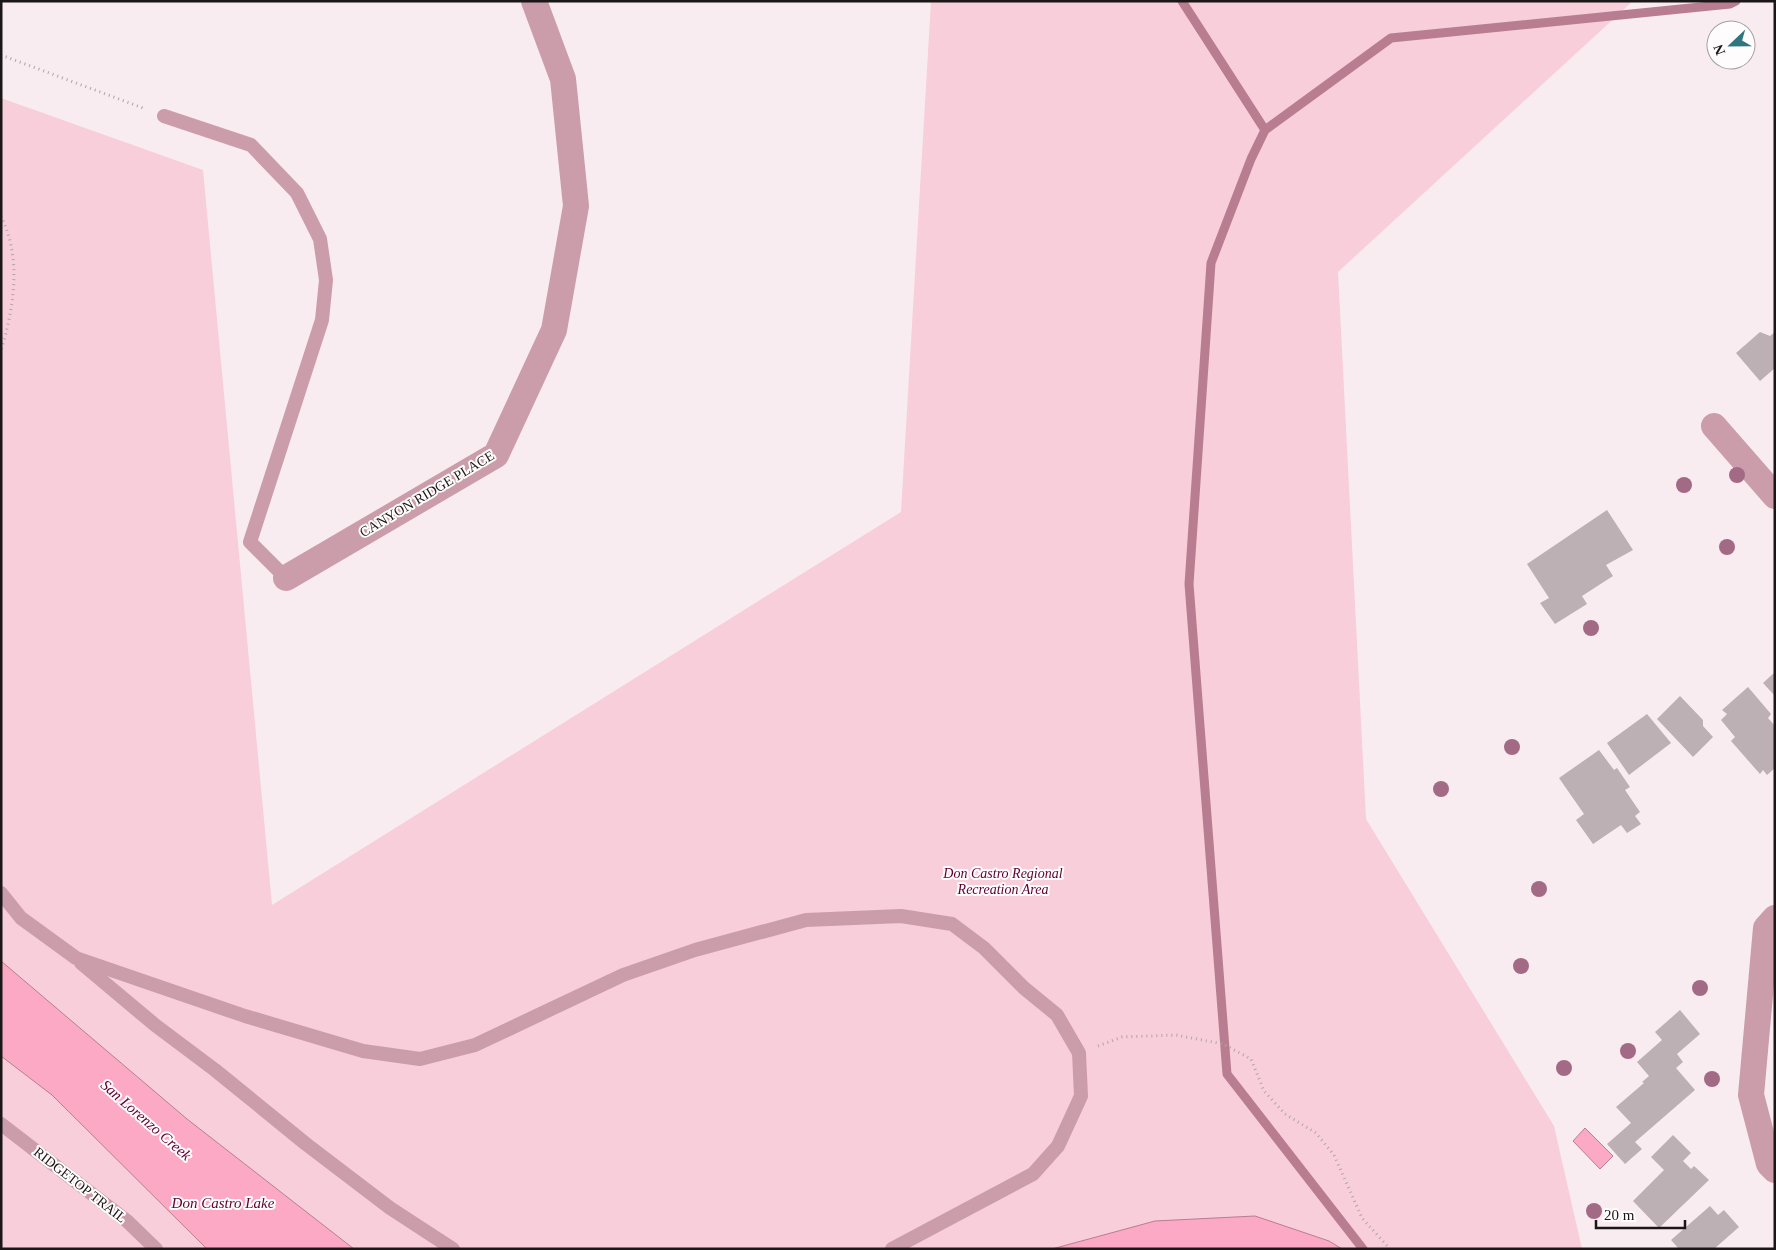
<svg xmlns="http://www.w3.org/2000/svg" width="1776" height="1250" viewBox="0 0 1776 1250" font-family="'Times New Roman',serif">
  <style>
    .green { fill: #f7ceda }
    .water { fill: #fca9c5; stroke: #b87d91 }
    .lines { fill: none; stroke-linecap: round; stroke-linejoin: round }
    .stream { stroke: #b87d91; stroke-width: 9 }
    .building { fill: #bcb0b4 }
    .path { stroke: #b0a6a9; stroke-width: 3; stroke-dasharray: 1 4; stroke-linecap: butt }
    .lane { stroke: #cb9dab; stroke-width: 14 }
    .street { stroke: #cb9dab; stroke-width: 26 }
    .tree { fill: #a36a86 }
    .labels { text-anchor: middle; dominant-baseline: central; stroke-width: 4; stroke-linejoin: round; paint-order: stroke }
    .street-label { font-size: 14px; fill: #1b1718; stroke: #fffcfd }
    .park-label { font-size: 14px; font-style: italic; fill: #5c0030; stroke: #fffcfd }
    .water-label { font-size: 15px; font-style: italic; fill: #5f0232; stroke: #fffcfd }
  </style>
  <rect width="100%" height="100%" fill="#f9ecf0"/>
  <path class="green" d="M931,1H1633L1338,272L1366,819L1554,1126L1582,1249H4L1,1247V98L203,170L272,905L901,512Z"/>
  <g class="water">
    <path d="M1,961L187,1119L354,1249H207L52,1095L1,1056Z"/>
    <path d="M1585,1128L1613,1156L1600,1169L1573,1141Z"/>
    <path d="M1255,1216L1329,1241L1342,1249H1052L1155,1221Z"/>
  </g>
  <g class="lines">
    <g class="stream">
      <path d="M1182,1L1265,130"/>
      <path d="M1363,1249L1227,1074L1189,584L1211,263L1251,159L1265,130L1391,38L1730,4L1736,1"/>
    </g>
  </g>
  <g class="building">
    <path d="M1760,332L1770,336L1775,332V368L1760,381L1736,353Z"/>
    <path d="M1607,510L1633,550L1606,565L1613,576L1582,596L1587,604L1555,624L1540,603L1549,598L1527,564Z"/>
    <path d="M1775,672V696L1763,683Z"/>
    <path d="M1748,687L1771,714L1768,718L1775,726V768L1767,775L1763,770L1760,774L1731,741L1735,737L1721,720L1727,714L1722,710Z"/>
    <path d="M1680,696L1703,720V726L1713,737L1693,757L1657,719Z"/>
    <path d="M1647,714L1671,743L1629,775L1607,743Z"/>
    <path d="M1599,750L1614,770L1617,768L1630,787L1625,790L1640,812L1635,816L1641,824L1627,833L1621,825L1593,844L1576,820L1584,814L1559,778Z"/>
    <path d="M1680,1010L1700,1034L1677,1054L1683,1062L1676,1068L1695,1090L1635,1142L1642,1149L1625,1164L1607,1144L1631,1123L1616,1107L1644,1083L1642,1082L1649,1076L1637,1062L1662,1040L1655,1032Z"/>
    <path d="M1673,1135L1691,1153L1683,1161L1691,1169L1694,1166L1709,1180L1659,1228L1633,1201L1664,1170L1651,1157Z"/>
    <path d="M1710,1206L1718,1215L1724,1210L1739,1227L1714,1249H1679L1671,1240Z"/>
  </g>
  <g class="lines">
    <g class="path">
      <path d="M1,55L143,108"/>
      <path d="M1,216C22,259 14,307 1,351"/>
      <path d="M1098,1046L1122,1037L1176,1035L1223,1044L1251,1059L1264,1091L1285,1114L1316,1133L1334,1155L1362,1218L1390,1249"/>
    </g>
    <g class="lane">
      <path d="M164,116L251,145L297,193L320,239L326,280L322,320L250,542L286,578"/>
      <path d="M1,893L21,918L76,958L245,1016L363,1051L420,1059L475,1045L623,975L695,950L806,920L901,916L952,924L984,948L1024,988L1057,1015L1079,1053L1081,1096L1058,1146L1033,1174L892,1249"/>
      <path d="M81,963L155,1025L215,1070L306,1144L390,1208L453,1249"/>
      <path d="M1,1124L127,1221L156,1249"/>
    </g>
    <g class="street">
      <path d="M1714,426L1775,496"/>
      <path d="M286,578L496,455L554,330L576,206L563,79L534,1"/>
      <path d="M1775,918L1766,928L1751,1095L1769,1164L1775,1170"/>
    </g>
  </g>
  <g class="tree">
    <circle cx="1737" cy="475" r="8"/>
    <circle cx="1684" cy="485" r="8"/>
    <circle cx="1727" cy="547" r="8"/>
    <circle cx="1591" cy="628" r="8"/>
    <circle cx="1512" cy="747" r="8"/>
    <circle cx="1441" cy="789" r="8"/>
    <circle cx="1539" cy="889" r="8"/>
    <circle cx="1521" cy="966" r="8"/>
    <circle cx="1700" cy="988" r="8"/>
    <circle cx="1628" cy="1051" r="8"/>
    <circle cx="1564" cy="1068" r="8"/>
    <circle cx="1712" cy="1079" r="8"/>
    <circle cx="1594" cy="1211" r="8"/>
  </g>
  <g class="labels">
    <g class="street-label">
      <text transform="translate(427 494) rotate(-31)">CANYON RIDGE PLACE</text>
      <text transform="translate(80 1185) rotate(38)">RIDGETOP TRAIL</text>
    </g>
    <g class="park-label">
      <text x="1003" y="873">Don Castro Regional<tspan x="1003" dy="16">Recreation Area</tspan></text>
    </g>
    <g class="water-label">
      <text transform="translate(146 1120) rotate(41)">San Lorenzo Creek</text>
      <text x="223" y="1203">Don Castro Lake</text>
    </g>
  </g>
  <rect width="1776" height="1250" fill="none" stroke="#1b1718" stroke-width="5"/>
  <g transform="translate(1731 45) rotate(248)"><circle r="24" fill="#fffcfd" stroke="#a4a0a1"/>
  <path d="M0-4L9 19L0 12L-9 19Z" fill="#2e7680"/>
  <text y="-8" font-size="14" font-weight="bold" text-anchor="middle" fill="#1b1718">N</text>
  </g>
  <path d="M1596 1220v8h89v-8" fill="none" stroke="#1b1718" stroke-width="2.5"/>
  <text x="1604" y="1220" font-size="15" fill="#1b1718" stroke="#fffcfd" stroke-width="4" paint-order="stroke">20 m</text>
</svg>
